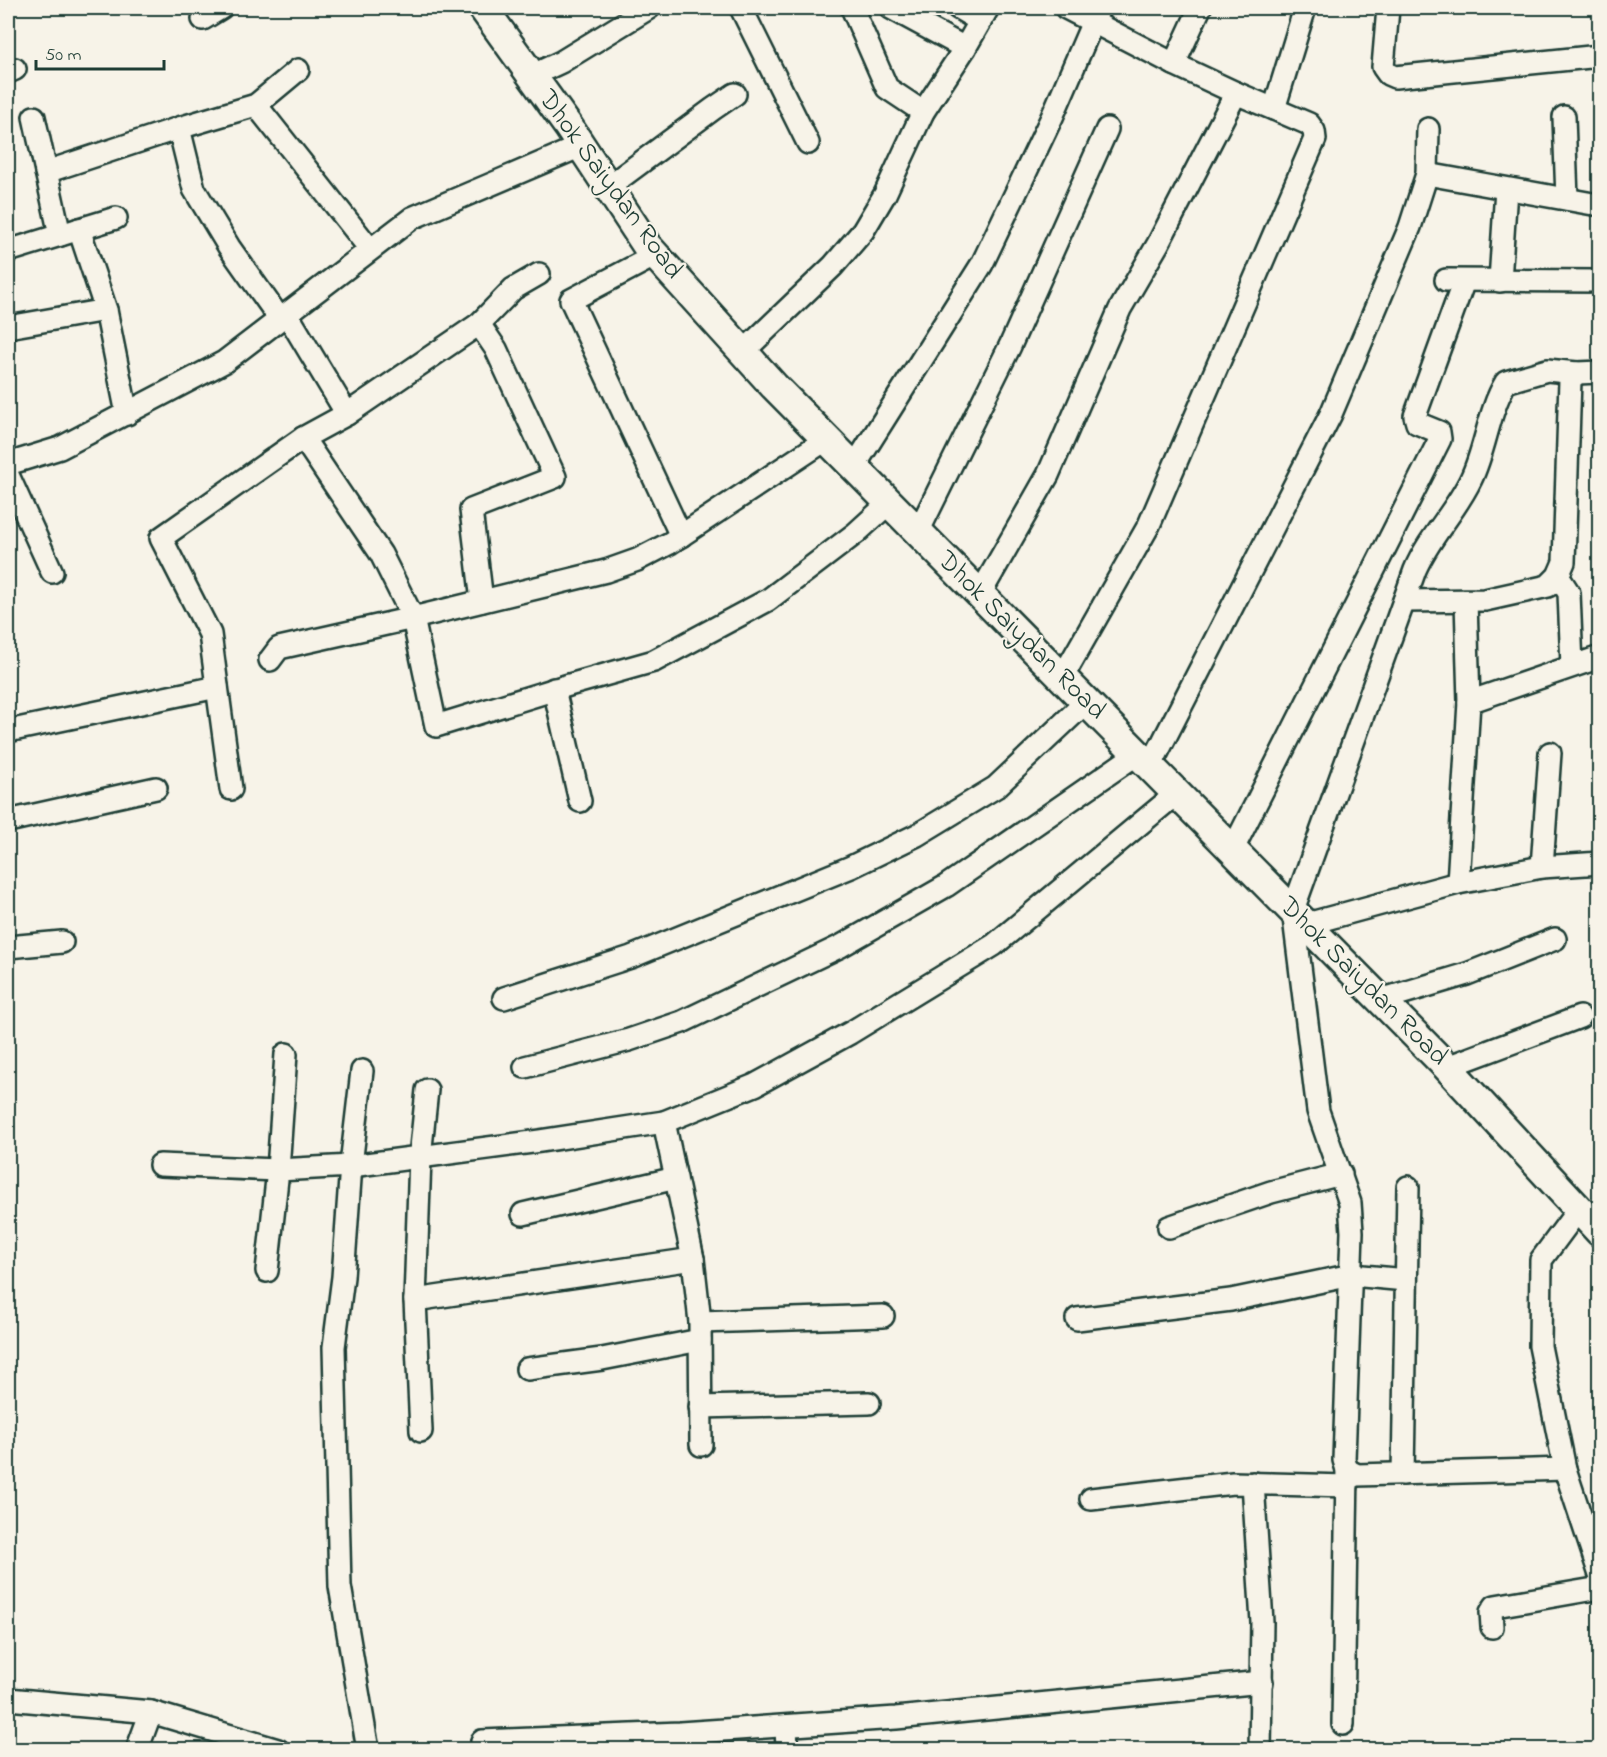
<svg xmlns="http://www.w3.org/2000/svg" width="1607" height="1757" viewBox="0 0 1607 1757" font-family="'Indie Flower',sans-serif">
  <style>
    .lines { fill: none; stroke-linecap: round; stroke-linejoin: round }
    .street-casing { stroke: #1f3d34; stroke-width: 26 }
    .secondary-casing { stroke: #1f3d34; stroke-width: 33 }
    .street { stroke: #f7f3e8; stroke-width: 21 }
    .secondary { stroke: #f7f3e8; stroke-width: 28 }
    .labels { text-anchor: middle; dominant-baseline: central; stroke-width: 4.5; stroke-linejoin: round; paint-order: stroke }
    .street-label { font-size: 27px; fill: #1f3d34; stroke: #f7f3e8 }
  </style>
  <rect width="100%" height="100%" fill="#f7f3e8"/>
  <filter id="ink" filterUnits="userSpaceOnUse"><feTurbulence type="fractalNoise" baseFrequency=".0167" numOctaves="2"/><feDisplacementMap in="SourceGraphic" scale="12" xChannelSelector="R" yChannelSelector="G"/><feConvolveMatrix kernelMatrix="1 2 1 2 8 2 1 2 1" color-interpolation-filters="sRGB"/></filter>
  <g filter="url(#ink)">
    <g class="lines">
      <g class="street-casing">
        <g id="street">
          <path d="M741,8L808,143"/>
          <path d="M852,8L887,88L923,112"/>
          <path d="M891,8L965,48"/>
          <path d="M958,8L980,21"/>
          <path d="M1388,8L1383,67L1388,74L1395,77L1600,56"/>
          <path d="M203,19L221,8"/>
          <path d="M1174,64L1200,8"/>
          <path d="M8,72L15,69"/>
          <path d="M531,76L561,62L649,8"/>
          <path d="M256,105L370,249"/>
          <path d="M1274,109L1305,8"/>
          <path d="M34,117L60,235"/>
          <path d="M1564,117L1567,199"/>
          <path d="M179,128L194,189L229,247L280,319"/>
          <path d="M46,172L179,128L256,105L298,70"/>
          <path d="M1427,174L1593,204"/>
          <path d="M608,187L713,109L735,94"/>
          <path d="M79,229L106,310L127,414"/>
          <path d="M8,251L116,218"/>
          <path d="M656,255L571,300L681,536"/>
          <path d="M1446,280L1600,281"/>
          <path d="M1500,281L1506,189"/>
          <path d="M287,314L347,414L479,324L513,289L539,274"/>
          <path d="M479,324L496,349L555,477L471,510L482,601"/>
          <path d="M8,327L106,310"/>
          <path d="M743,352L833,266L863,231L885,194L923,112L965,48L988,8"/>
          <path d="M303,438L381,554L413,618L606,571L637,560L670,543L827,439"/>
          <path d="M8,464L60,448L224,362L412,218L581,146"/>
          <path d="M854,467L982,264L1052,117L1099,8"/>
          <path d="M8,475L52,572"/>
          <path d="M918,532L1010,346L1107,129"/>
          <path d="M1558,576L1569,593L1572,666"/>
          <path d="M980,594L1048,475L1120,309L1158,244L1236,93"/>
          <path d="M1404,601L1485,600L1548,586L1558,576L1564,562L1570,380L1577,373"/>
          <path d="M270,660L279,648L413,618L436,726L569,685L654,661L768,600L856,533L889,503"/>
          <path d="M1062,678L1149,525L1315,139L1314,131L1309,124L1236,93L1174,64L1066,8"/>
          <path d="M554,689L580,801"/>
          <path d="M1469,702L1600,657"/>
          <path d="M8,731L217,687"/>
          <path d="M1150,767L1331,414L1410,227L1427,174L1428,129"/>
          <path d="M231,789L210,634L161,538L303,438L347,414"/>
          <path d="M8,821L156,788"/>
          <path d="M1232,851L1440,439L1439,432L1417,423L1415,416L1464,281"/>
          <path d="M1542,867L1550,753"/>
          <path d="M1458,883L1469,702L1466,601"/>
          <path d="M1307,924L1458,883L1542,867L1600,863"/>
          <path d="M8,947L62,942"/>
          <path d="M504,998L631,957L851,867L917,835L996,787L1086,702"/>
          <path d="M1380,1000L1467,974L1555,939"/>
          <path d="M525,1067L629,1040L682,1022L841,946L946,886L1137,754"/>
          <path d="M1447,1067L1580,1017"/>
          <path d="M362,1071L351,1165L343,1277L334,1347L340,1586L368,1750"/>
          <path d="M664,1122L693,1259L700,1322L701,1445"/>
          <path d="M160,1165L278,1170L351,1166L540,1141L664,1122L755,1085L850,1033L994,945L1176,794"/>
          <path d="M1578,1210L1541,1260L1540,1346L1565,1469L1600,1575"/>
          <path d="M523,1214L676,1178"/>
          <path d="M1169,1227L1271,1192L1341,1174"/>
          <path d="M267,1271L278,1170L286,1054"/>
          <path d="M415,1300L693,1259"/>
          <path d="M1077,1319L1231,1300L1352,1275L1406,1280"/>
          <path d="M700,1322L883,1316"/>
          <path d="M527,1369L602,1359L700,1340"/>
          <path d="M700,1407L869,1403"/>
          <path d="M421,1431L415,1300L420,1157L427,1090"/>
          <path d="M1347,1470L1357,1475L1565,1469"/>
          <path d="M1403,1474L1408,1187"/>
          <path d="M1253,1483L1262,1622L1260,1750"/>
          <path d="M1091,1499L1233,1483L1347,1486"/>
          <path d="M1492,1627L1491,1612L1495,1606L1600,1588"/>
          <path d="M8,1699L151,1712L278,1750"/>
          <path d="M1343,1724L1347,1470L1344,1460L1352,1232L1350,1203L1318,1111L1293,910L1415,570C1429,537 1456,511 1471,479C1486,448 1488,412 1506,382L1547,370L1577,373L1600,372"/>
          <path d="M786,1726L787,1750"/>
          <path d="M482,1741L680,1733L896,1718L1262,1682"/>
          <path d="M137,1750L151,1712"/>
        </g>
      </g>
      <g class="secondary-casing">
        <path id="secondary" d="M483,8L568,126L647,246L774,386L1447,1067L1600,1232"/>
      </g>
      <use href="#street" class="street"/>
      <use href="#secondary" class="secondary"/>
    </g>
  </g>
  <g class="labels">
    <g class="street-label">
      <text transform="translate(610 185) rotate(54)">Dhok Saiydan Road</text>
      <text transform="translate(1021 636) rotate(45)">Dhok Saiydan Road</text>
      <text transform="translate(1363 982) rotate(45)">Dhok Saiydan Road</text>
    </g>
  </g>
  <rect width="1607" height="1757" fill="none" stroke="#f7f3e8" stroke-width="30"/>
  <rect x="15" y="15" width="1577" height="1727" fill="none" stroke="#1f3d34" stroke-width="2" filter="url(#ink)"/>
  <path d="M36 60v9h128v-9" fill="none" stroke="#1f3d34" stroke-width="3"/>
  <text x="45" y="60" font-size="18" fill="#1f3d34" stroke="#f7f3e8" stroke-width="4.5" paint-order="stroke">50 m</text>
</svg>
